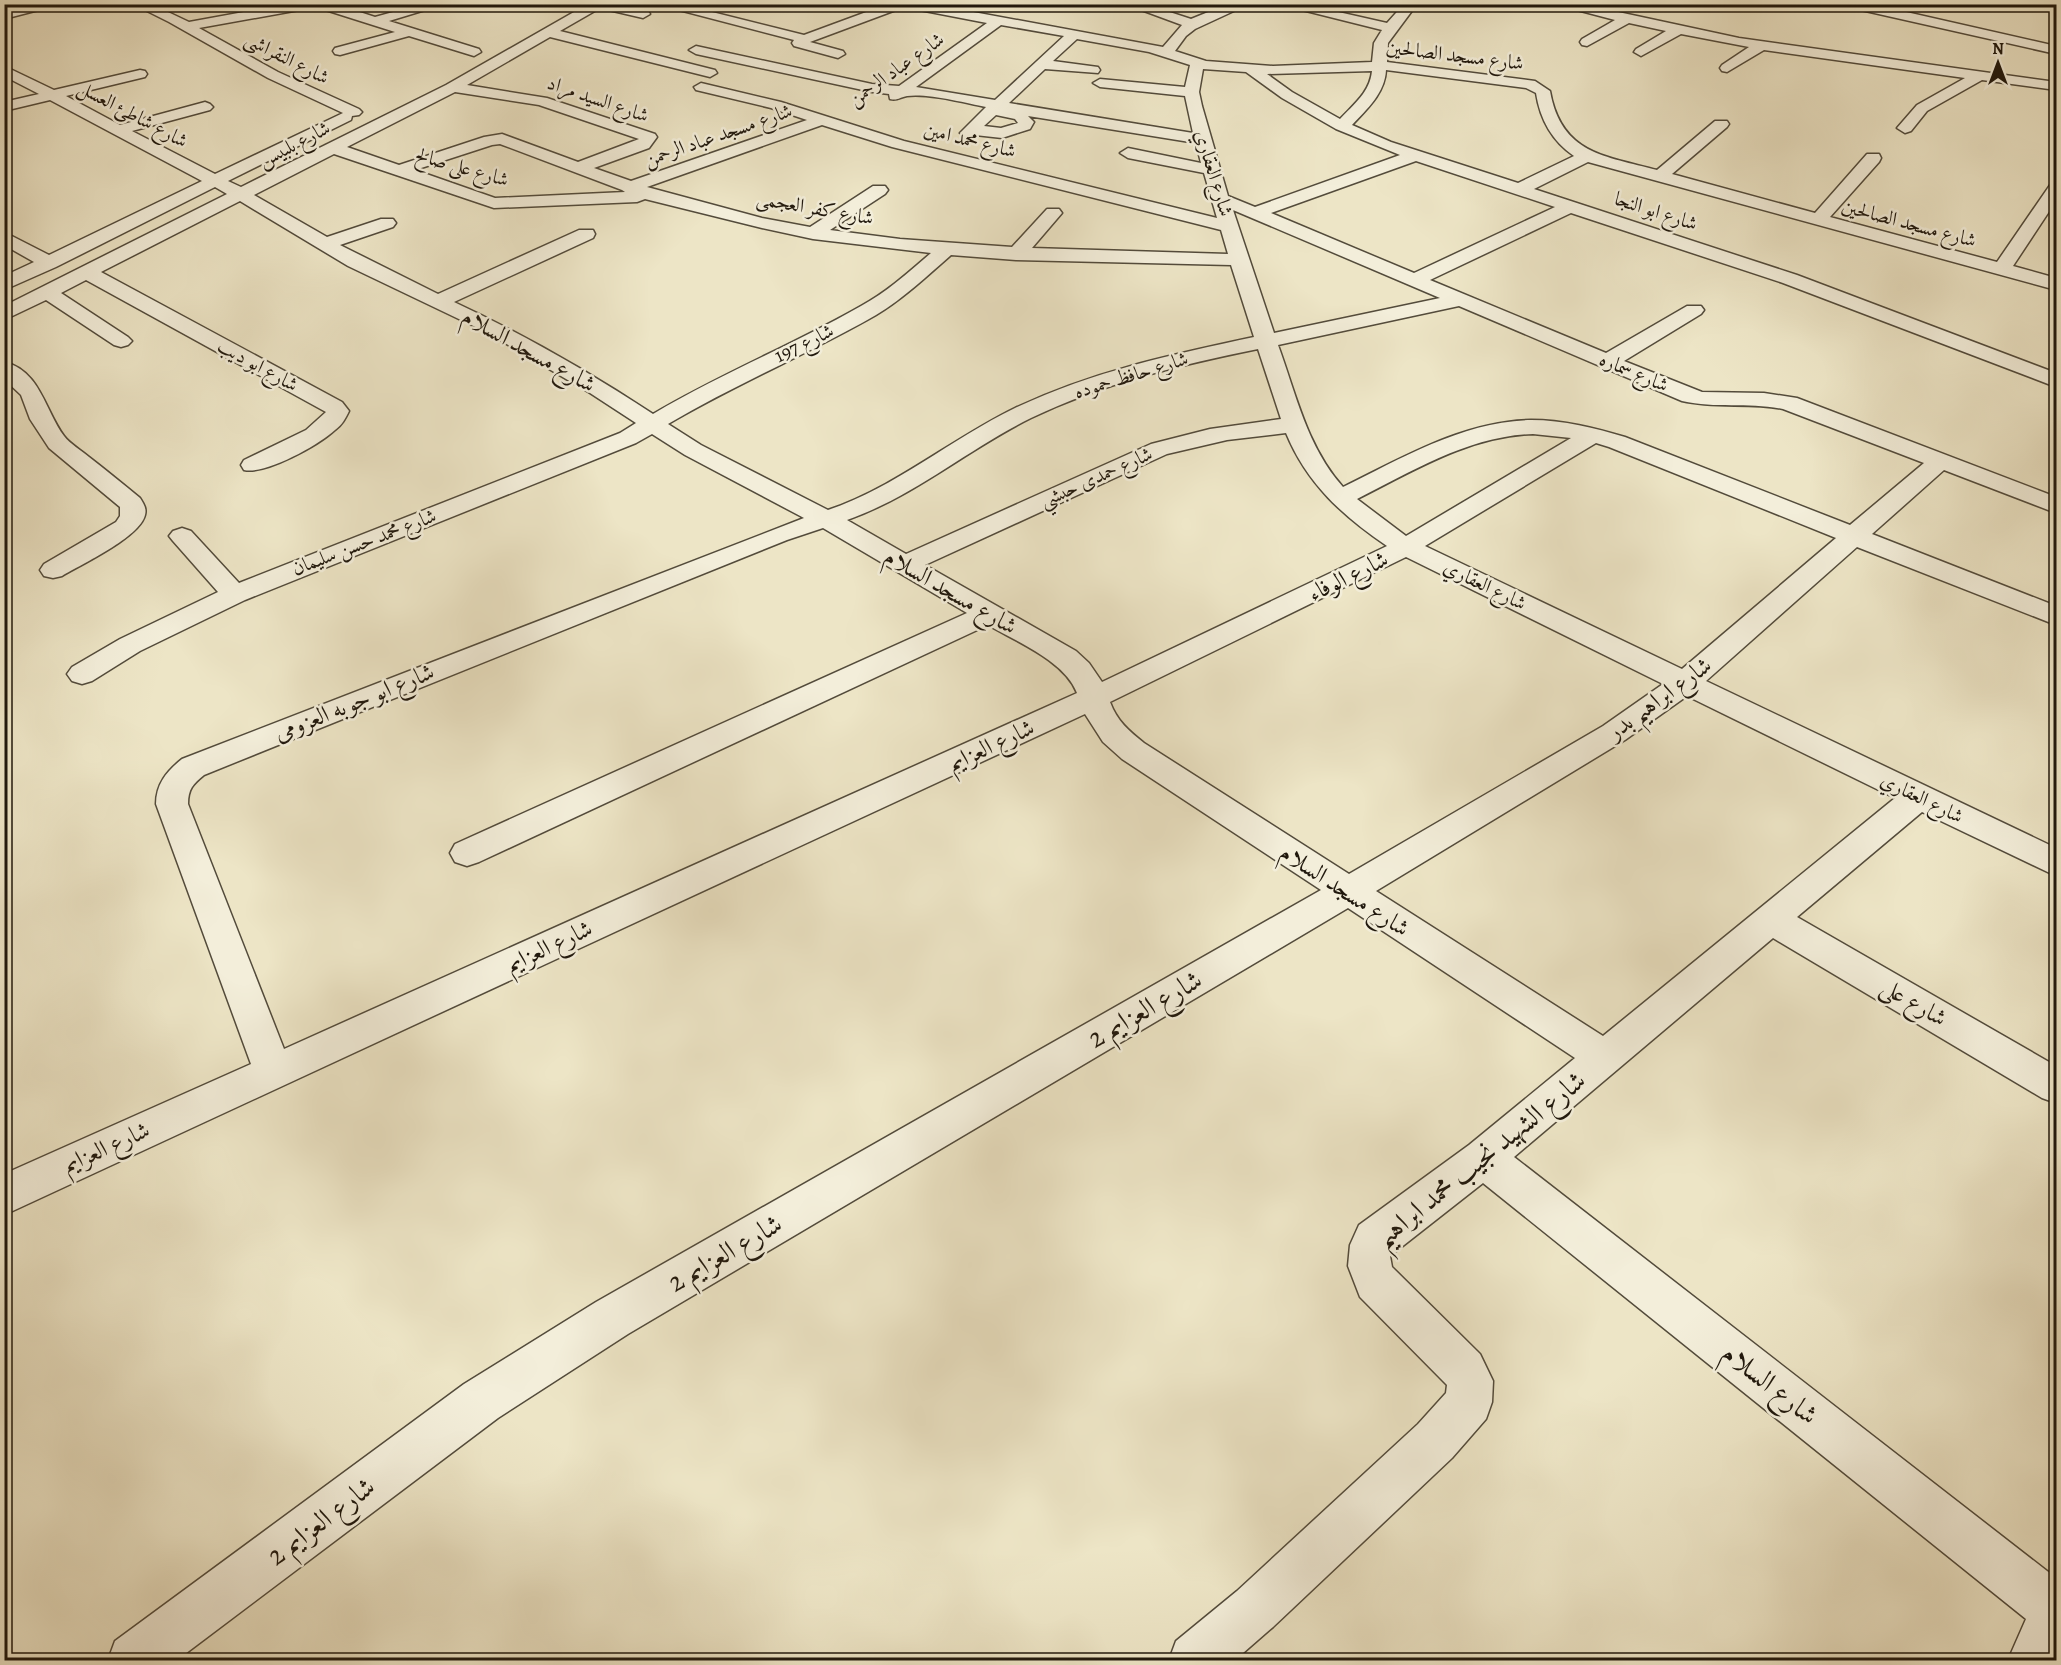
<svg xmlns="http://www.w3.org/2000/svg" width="2061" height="1665" viewBox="0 0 2061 1665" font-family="Alegreya,Amiri,serif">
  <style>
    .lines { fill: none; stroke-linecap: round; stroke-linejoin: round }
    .minor-casing { stroke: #534b3b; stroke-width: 3 }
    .minor { fill: #f3eeda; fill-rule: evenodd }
    .labels { text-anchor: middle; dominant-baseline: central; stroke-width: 5; stroke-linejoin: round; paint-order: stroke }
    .far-street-label { font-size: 20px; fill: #20180d; stroke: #f3eeda }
    .street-label { font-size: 24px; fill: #20180d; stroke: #f3eeda }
    .near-street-label { font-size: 28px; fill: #20180d; stroke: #f3eeda }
  </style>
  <rect width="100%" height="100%" fill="#ede5c6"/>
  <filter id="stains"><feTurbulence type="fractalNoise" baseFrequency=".00333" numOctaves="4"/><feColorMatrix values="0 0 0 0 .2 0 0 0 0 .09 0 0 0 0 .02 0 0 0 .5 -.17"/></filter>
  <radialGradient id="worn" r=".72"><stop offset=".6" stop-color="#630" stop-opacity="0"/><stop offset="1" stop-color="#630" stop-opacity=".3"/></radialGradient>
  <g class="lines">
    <g class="minor-casing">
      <g id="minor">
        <path d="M35,4H62L4,19V11Z"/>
        <path d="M133,4H151L189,22L287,4H335L375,17L422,4H445L389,21L479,49L481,52L474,56L409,36L340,55L335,54L333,51L335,48L395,32L316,7L199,28L278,72L359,109L362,112L359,115L352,116L351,120L228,181L241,187L446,85L588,4H618L648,11L650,14L643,18L600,8L560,31L715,70L717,73L710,77L550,37L467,85L547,98L655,134L657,137L649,148L594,168L631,181L807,120L771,108L696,90L694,87L701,83L781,102L904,141L1217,218L1204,173L1128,158L1120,153L1128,148L1201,163L1196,143L1028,116L1034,122L1030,129L1002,138L975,135L968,138L960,133L986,107C966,103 927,93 907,96C900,97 898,101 890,99L889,94L872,92L696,54L689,50L696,46L872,84L899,86L987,23L904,7L810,42L843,51L845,54L838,58L794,46L792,43L794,40L656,4H680L804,35L888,4H930L1163,47L1182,25L1125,4H1145L1191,19L1228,4H1249L1195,29L1186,36L1175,51L1206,61L1273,66L1372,62L1374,43L1382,30L1278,4H1303L1387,23L1404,4H1417L1388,43L1387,62L1535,81L1550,91C1561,154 1605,156 1657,170L1715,121H1727L1729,124L1727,127L1672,174L1815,213L1867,154H1879L1881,158L1879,162L1830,217L1997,262L2050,185L2056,184V201L2013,266L2056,278V290L1588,162L1534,189L1797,275L2056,373V387L1783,283L1571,213L1430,280L1606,353L1687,306H1701L1704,310L1701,314L1624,361L1702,392L1764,393L1797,398L2056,497V513L1944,470L1872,534L2056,606V625L1857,547L1706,681L2056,848V876L1922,812L1797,917L2056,1066V1103L2042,1098L1773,938L1514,1157L2056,1578V1660H2008L2026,1619L1483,1183L1390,1256L1392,1267L1480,1354L1493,1381L1492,1402L1486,1419L1452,1458L1273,1627L1235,1660H1169L1176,1641L1237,1591L1418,1424L1446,1393L1447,1385L1360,1297L1348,1266L1350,1245L1359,1225L1469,1145L1575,1058L1348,908L628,1334L498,1418L177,1660H108L115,1641L464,1384L596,1302L1321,890L1122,759L1103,742L1085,714L4,1215V1174L251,1064L156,804C156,784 167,771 182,759L804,518L685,455L652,434L636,443L245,600L140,651L92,681L82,684L72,681L67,674L72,667L120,639L218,592L173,541L169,536L173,531L182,528L191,531L239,583L620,433L636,423L590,393L486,332L348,266L240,201L101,272L342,402L349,411C345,419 342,425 335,430C319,445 265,475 244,470L241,465L244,460L306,430L326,412L86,280L61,293L128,337L132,341L128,345L121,347L114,345L46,300L4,320V306L227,194L215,187L56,267L4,290V276L34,262L4,245V232L49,255L202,181L50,100L4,111V102L39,94L4,76V66L54,90L140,70L145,71L147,74L145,77L66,96L120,125L205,102L210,104L213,107L210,110L132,131L215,174L343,113L268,78L169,22ZM1001,25L1064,36L995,100L916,87ZM1077,39L1149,52L1190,65L1185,87L1100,79L1093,83L1100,87L1185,96L1193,133L1009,103L1045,69L1098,73L1100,70L1098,67L1053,61ZM1203,69L1246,72L1282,98L1336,129L1400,155L1255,207L1228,196L1202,106L1199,92ZM1386,70L1526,88L1536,93C1540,119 1552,141 1574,156L1518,183L1391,142L1352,125C1367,109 1385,93 1386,70ZM1372,71C1370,92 1354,104 1340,119L1292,92L1267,74ZM455,92L539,105L639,139L578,162L502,134L484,137L399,165L347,147ZM996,115L1015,119L1018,123L1001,128L984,126ZM822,125L892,147L1221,230L1228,254L1032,248L1062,213L1059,209H1047L1012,247L900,239L830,230L885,194L888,190L885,186H873L810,227L762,218L647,187ZM500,144L622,190L625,192L495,198L415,170L492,145ZM334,154L494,208L637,202L645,199L762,228L813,239L931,253C909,272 887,292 861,306C793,345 720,374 653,414C589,372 523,334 454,302L593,238L595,234L593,230H579L438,294L340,245L393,227L396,223L393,219H381L327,237L254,195ZM1416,161L1555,207L1414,273L1271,213ZM1233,210L1440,298L1274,333ZM951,255L1016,260L1231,265L1254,337C1170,355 1094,371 1015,408C951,439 896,487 828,510L701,445L668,424C736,384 808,354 876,315C904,298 927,276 951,255ZM1459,306L1682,401C1717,409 1749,402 1783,409L1924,463L1850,525L1625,437C1595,428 1564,420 1531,420C1464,421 1402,458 1343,487C1307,447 1296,394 1278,345ZM1258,349L1281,419L1210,429L1151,444L906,554L847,520C913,497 968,449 1031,418C1104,383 1180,365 1258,349ZM1286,433C1307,484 1343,516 1387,546L1102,682L1089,663L1076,651L925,565L1167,454L1227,440ZM1533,434L1571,438L1406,536L1357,499C1413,471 1469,436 1533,434ZM1596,443L1609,447L1836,538L1682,669L1425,546ZM823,528L967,613L455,844L450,853L455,862L467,866L479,862L988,625C1017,642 1065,661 1077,693L284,1049L188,804C188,789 193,784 204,775L787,540ZM1406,557L1663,684L1603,726L1349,874L1144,743C1129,731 1117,721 1110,702ZM1687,696L1895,798L1603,1036L1376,891L1625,740Z"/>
        <path d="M1554,4H1581L1739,38L2056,82V90L1982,80L1927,111L1911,131L1905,133L1897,128L1917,105L1965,78L1764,50L1727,72L1722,71L1720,68L1722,65L1749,47L1681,34L1641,56L1634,52L1636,49L1666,31L1629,23L1587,46L1582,45L1580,42L1582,39L1615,20Z"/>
        <path d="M1846,4H1871L2056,46V54L1852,8Z"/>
        <path d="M4,362C40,370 45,411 64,436C70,444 81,450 89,457C106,470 123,484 140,498C143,503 147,508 145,515C140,537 82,564 62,576L53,578L44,576L40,570L44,564L116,522L120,516V507L49,448L30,419L21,395L4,379Z"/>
      </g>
    </g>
    <use href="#minor" class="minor"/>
  </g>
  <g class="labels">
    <g class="far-street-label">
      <text transform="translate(1455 55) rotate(7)">شارع مسجد الصالحين</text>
      <text transform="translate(287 58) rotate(27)">شارع النقراشى</text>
      <text transform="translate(896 69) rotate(-35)">شارع عباد الرحمن</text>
      <text transform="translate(598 99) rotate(19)">شارع السيد مراد</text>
      <text transform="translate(133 114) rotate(28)">شارع شاطئ العسل</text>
      <text transform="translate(718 135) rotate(-19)">شارع مسجد عباد الرحمن</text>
      <text transform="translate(970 140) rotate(14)">شارع محمد امين</text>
      <text transform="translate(294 144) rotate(-27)">شارع بلبيس</text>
      <text transform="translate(462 167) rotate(16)">شارع على صالح</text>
      <text transform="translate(1214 173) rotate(73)">شارع العقاري</text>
      <text transform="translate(815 208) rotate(10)">شارع كفر العجمى</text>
      <text transform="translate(1656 211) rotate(18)">شارع ابو النجا</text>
      <text transform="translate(1909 223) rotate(15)">شارع مسجد الصالحين</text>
      <text transform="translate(804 343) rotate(-26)">شارع 197</text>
      <text transform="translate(258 365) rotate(29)">شارع ابو ديب</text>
      <text transform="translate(1634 372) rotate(23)">شارع سماره</text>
      <text transform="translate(1131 375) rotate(-17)">شارع حافظ حموده</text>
      <text transform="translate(1096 477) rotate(-24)">شارع حمدى حبشي</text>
      <text transform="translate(364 542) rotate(-21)">شارع محمد حسن سليمان</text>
      <text transform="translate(1485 585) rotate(26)">شارع العقاري</text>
      <text transform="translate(1922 798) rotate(26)">شارع العقاري</text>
    </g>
    <g class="street-label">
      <text transform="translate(529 350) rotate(29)">شارع مسجد السلام</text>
      <text transform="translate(1348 576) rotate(-26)">شارع الوفاء</text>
      <text transform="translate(951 591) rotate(30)">شارع مسجد السلام</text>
      <text transform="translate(1659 698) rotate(-36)">شارع ابراهيم بدر</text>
      <text transform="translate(354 702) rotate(-22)">شارع ابو جوبه العزومى</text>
      <text transform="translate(991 745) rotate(-25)">شارع العزايم</text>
      <text transform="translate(1345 890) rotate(33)">شارع مسجد السلام</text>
      <text transform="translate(549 946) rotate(-25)">شارع العزايم</text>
      <text transform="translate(1914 1002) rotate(30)">شارع على</text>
      <text transform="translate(106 1147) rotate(-24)">شارع العزايم</text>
    </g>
    <g class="near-street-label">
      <text transform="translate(1145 1009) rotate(-30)">شارع العزايم 2</text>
      <text transform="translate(1480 1159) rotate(-39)">شارع الشهيد نجيب محمد ابراهيم</text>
      <text transform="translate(725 1253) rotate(-30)">شارع العزايم 2</text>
      <text transform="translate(1770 1384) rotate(38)">شارع السلام</text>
      <text transform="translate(321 1521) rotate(-37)">شارع العزايم 2</text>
    </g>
  </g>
  <rect width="2061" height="1665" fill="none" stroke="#ede5c6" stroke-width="24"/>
  <rect x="6" y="6" width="2049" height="1653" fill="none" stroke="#20180d" stroke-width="3"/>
  <rect x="12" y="12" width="2037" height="1641" fill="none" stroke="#20180d" stroke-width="1.5"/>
  <g transform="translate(1998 63)" stroke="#f3eeda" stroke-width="4.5" paint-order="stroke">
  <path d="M0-4.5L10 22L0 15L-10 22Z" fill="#20180d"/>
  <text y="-9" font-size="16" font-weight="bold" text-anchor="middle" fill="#20180d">N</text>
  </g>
  <rect width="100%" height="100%" filter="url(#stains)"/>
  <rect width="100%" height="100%" fill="url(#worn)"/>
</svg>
